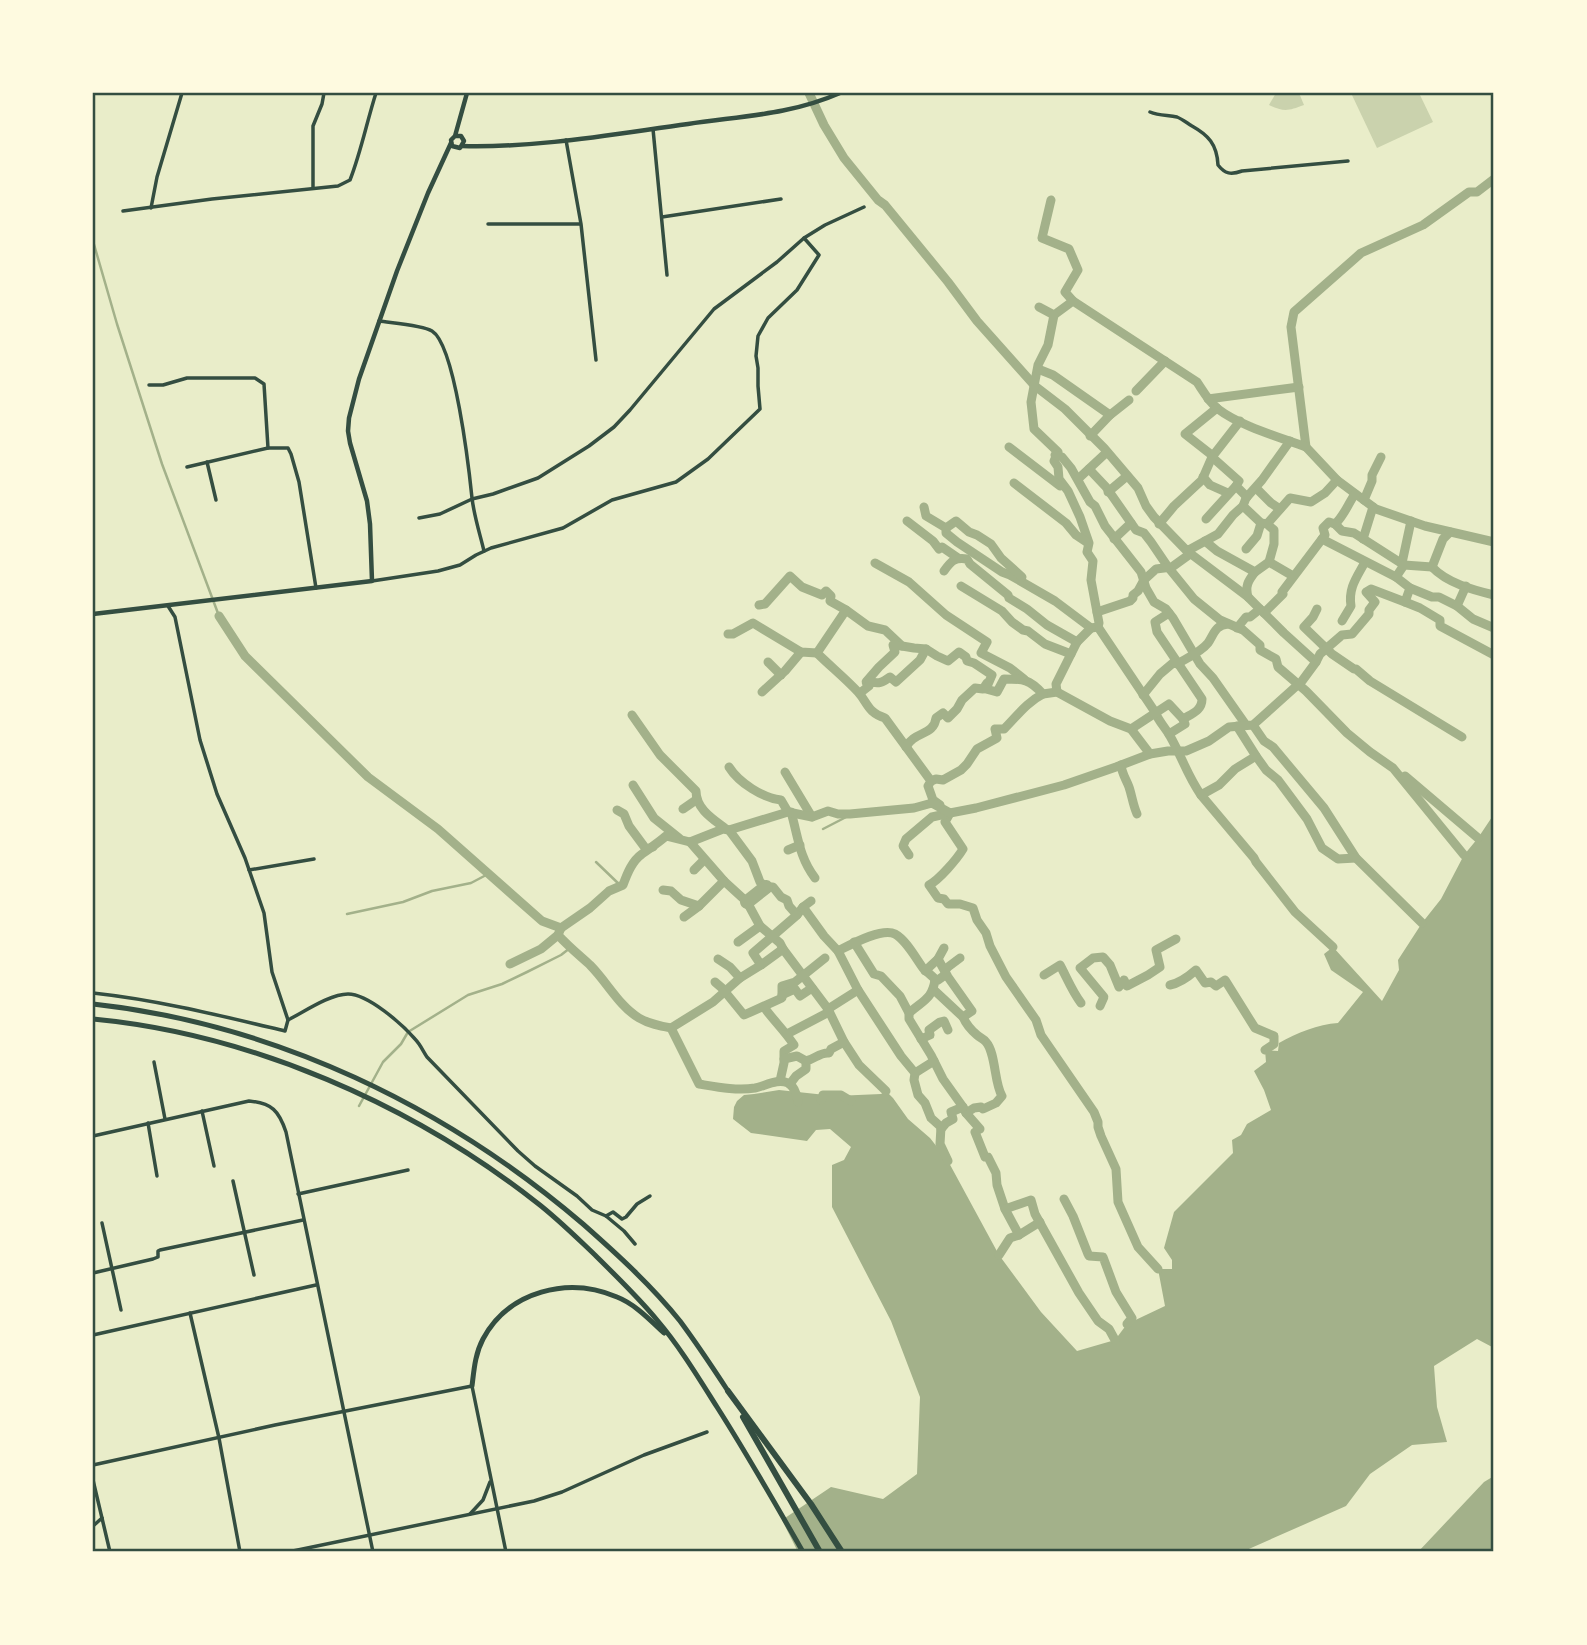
<svg xmlns="http://www.w3.org/2000/svg" width="1587" height="1645" viewBox="0 0 1587 1645" font-family="Poppins,sans-serif">
  <style>
    .green { fill: #cad2ad }
    .water { fill: #a3b18a }
    .lines { fill: none; stroke-linecap: round; stroke-linejoin: round }
    .stream { stroke: #a3b18a; stroke-width: 2.5 }
    .canal { stroke: #a3b18a; stroke-width: 9 }
    .river { stroke: #a3b18a; stroke-width: 14 }
    .minor { stroke: #344e41; stroke-width: 3.5 }
    .tertiary { stroke: #344e41; stroke-width: 4.5 }
    .primary { stroke: #344e41; stroke-width: 5 }
    .motorway { stroke: #344e41; stroke-width: 6 }
    .neatline { fill: none; stroke: #344e41; stroke-width: 2.5 }
  </style>
  <rect width="100%" height="100%" fill="#e9edc9"/>
  <g class="green">
    <path d="M1276,93H1299L1304,105C1288,111 1284,112 1269,105Z"/>
    <path d="M1351,93H1419L1433,122L1377,148Z"/>
  </g>
  <g class="water">
    <path d="M1494,814V1348L1477,1339L1434,1366L1437,1407L1447,1442L1412,1445L1370,1474L1346,1506L1242,1552H798L782,1520L831,1487L883,1499L917,1474L920,1397L891,1321L832,1207V1165L844,1160L851,1147L830,1129L816,1130L807,1141L751,1133L733,1119L734,1107L737,1101L744,1095L754,1094L779,1090L835,1096L881,1094L886,1091L893,1098L908,1119L930,1138L948,1161L999,1255L1041,1312L1077,1351L1115,1340L1127,1324L1165,1306L1158,1269H1172V1260L1164,1248L1174,1212L1233,1153L1232,1140L1241,1135L1247,1124L1271,1110L1264,1090L1254,1071L1266,1062L1265,1050L1278,1051L1279,1043C1297,1033 1318,1024 1338,1023L1363,992L1331,970L1324,954L1333,947L1382,1001L1399,970L1398,960L1422,923L1441,899L1464,855L1478,838Z"/>
    <path d="M1494,1476V1552H1418L1484,1482Z"/>
  </g>
  <g class="lines">
    <g class="stream">
      <path d="M93,241L117,324L162,464L219,616"/>
      <path d="M823,829L852,814"/>
      <path d="M596,862L621,886"/>
      <path d="M347,914L403,902L432,891L471,883L490,873"/>
      <path d="M359,1106L383,1062L401,1044L408,1032L468,995L502,984L527,972L561,955L570,948"/>
    </g>
    <g class="canal">
      <path d="M809,93L824,125L844,158L878,200L885,205L948,282L977,321L1035,386L1065,409L1104,448L1138,488L1146,506L1154,517L1187,551L1218,534L1233,515L1243,506"/>
      <path d="M1494,179L1477,192H1469L1423,225L1361,253L1294,312L1291,327L1306,447L1337,480L1376,509L1425,526L1494,542"/>
      <path d="M1051,200L1042,238L1069,249L1078,270L1065,292L1073,301"/>
      <path d="M1039,307L1054,315L1073,301L1197,382C1203,391 1209,402 1218,409C1240,426 1279,437 1306,447"/>
      <path d="M1054,315L1048,345L1038,365L1031,402L1034,429L1058,452L1054,461L1058,467L1059,479L1068,491L1080,517L1089,543L1087,552L1093,561L1091,580L1099,623L1098,627L1155,712C1159,722 1165,727 1170,736C1181,755 1188,777 1201,795L1254,858L1256,862L1295,912L1333,947"/>
      <path d="M1038,369L1053,375L1110,415"/>
      <path d="M1136,391L1165,361"/>
      <path d="M1208,399L1299,387"/>
      <path d="M1090,436L1110,415L1129,400"/>
      <path d="M1009,447L1060,486"/>
      <path d="M1055,455L1062,457L1071,468L1090,502L1095,506L1105,526L1141,572L1146,588L1154,602L1166,609L1173,618L1200,664L1213,678L1246,725"/>
      <path d="M1213,456L1185,434L1217,408"/>
      <path d="M1212,457L1239,481L1236,486L1247,497"/>
      <path d="M1089,469L1106,487L1136,530L1144,533L1151,542L1168,567L1194,599L1220,620L1243,630L1260,645V650L1276,659L1278,667L1306,691L1347,733L1370,752L1393,768L1464,855"/>
      <path d="M1203,477L1210,485L1228,493"/>
      <path d="M1078,479L1107,452"/>
      <path d="M1014,483L1066,523L1076,535L1088,543"/>
      <path d="M1256,488L1271,503L1280,509"/>
      <path d="M1108,492L1127,476"/>
      <path d="M1364,500L1372,481V475L1381,457"/>
      <path d="M924,507L926,516L946,528V533L957,542L1002,572L1010,575L1055,601L1091,628L1098,627"/>
      <path d="M1206,519L1236,486"/>
      <path d="M907,521L933,541L939,549L942,547L958,558"/>
      <path d="M1159,524L1174,506L1202,480L1212,457L1240,421"/>
      <path d="M1267,524L1290,498L1311,502L1325,493L1337,480"/>
      <path d="M1335,524L1342,531L1354,533L1404,565"/>
      <path d="M946,528L956,521L969,532L977,535L991,544L1001,558L1022,577"/>
      <path d="M1114,539L1131,523"/>
      <path d="M1322,539L1325,535L1323,528L1329,522L1335,524C1344,516 1348,504 1355,494"/>
      <path d="M1363,539L1373,507"/>
      <path d="M1205,541L1217,551L1255,572L1269,562L1293,576"/>
      <path d="M1246,549L1257,536L1261,523"/>
      <path d="M1187,551L1248,597L1284,633L1316,662"/>
      <path d="M1269,562L1274,544V530L1267,524L1261,523L1243,506L1246,498L1262,480L1290,441"/>
      <path d="M875,563L909,582L946,615L987,642L981,653L1010,668L1024,679"/>
      <path d="M1402,563L1411,521"/>
      <path d="M1432,567C1447,583 1473,590 1494,595"/>
      <path d="M944,571C951,561 955,557 967,559L970,564L1008,595L1009,598L1027,609L1047,625L1077,642L1091,628"/>
      <path d="M961,586L1002,611L1012,622L1023,630L1028,631L1045,644L1071,654L1077,642"/>
      <path d="M1410,588L1432,597H1439L1457,606L1473,619L1494,628"/>
      <path d="M1248,597C1245,586 1248,581 1255,572"/>
      <path d="M1405,602L1420,608L1440,620V626L1494,655"/>
      <path d="M759,605L765,604L790,576L802,587L822,595L826,591L831,596L830,601L846,610L868,626L885,630L902,646L914,648L926,649L937,656L948,661L959,652L966,657L967,661L974,663L992,675L986,689L997,692L1004,679C1024,679 1029,679 1043,694L1057,692L1110,721L1131,729L1150,754"/>
      <path d="M1457,606L1466,586"/>
      <path d="M1317,609L1313,617L1304,627L1332,654L1354,669H1356L1370,681L1462,737"/>
      <path d="M846,610L817,653C830,666 845,678 858,692C868,703 867,712 885,718L931,781L928,786L933,800L940,805"/>
      <path d="M1097,612L1130,601L1133,598V595L1138,591L1144,580L1156,569L1172,567L1190,554"/>
      <path d="M1169,613L1155,622L1157,632L1202,699C1202,711 1191,714 1183,719L1185,724L1169,734"/>
      <path d="M1264,613L1283,594L1282,592L1322,539L1396,577"/>
      <path d="M219,616L245,656L368,777L438,829L542,921L561,928L558,935C568,946 579,955 590,965C607,982 619,1006 639,1018C649,1024 660,1026 671,1028L699,1084C717,1087 737,1091 755,1088C765,1086 778,1078 788,1083C795,1087 797,1094 798,1102"/>
      <path d="M1342,621L1351,606C1348,588 1357,577 1365,562"/>
      <path d="M1237,628L1246,617H1250L1260,609"/>
      <path d="M728,634H733L753,623L801,652L817,653"/>
      <path d="M768,662L781,675"/>
      <path d="M867,684L866,682L879,667L895,652L893,645L902,646"/>
      <path d="M762,692L785,671L801,652"/>
      <path d="M1057,692L1056,684L1071,654"/>
      <path d="M860,693L869,686L870,681C878,685 883,682 890,677L896,682L920,660L926,649"/>
      <path d="M1143,695L1160,674L1173,663L1177,664C1187,658 1201,652 1208,643C1214,634 1215,625 1228,624"/>
      <path d="M632,715L660,755L696,791C696,809 713,819 726,829"/>
      <path d="M1253,725L1264,741L1273,747L1324,808L1356,858L1422,923"/>
      <path d="M1237,726L1256,756L1266,770L1278,780L1307,819L1322,848L1338,859L1356,858"/>
      <path d="M1131,729L1169,704L1183,719"/>
      <path d="M906,747C914,731 934,736 936,718L943,713L948,718L957,709L962,700L975,688L983,689L987,683"/>
      <path d="M1121,765C1122,774 1126,779 1129,787C1132,796 1133,805 1137,814"/>
      <path d="M729,767C739,783 763,798 781,800L788,812"/>
      <path d="M785,772L812,817"/>
      <path d="M1405,776L1478,838"/>
      <path d="M931,781L936,779L943,780L961,770L967,764L977,749L997,738L995,729H1004C1017,716 1027,702 1043,694"/>
      <path d="M633,785L654,818L679,838"/>
      <path d="M1201,795L1219,785L1235,769L1256,756"/>
      <path d="M683,809L696,800"/>
      <path d="M617,810L624,814L629,826L646,849L653,847"/>
      <path d="M791,812C798,836 799,857 815,878"/>
      <path d="M950,813L945,822L963,849C957,859 939,880 929,885L938,898L944,899L948,904H960L973,908L977,920L986,933L990,946L1006,977L1036,1020L1041,1035L1094,1112L1098,1122V1127L1101,1136L1116,1169L1118,1202L1138,1247L1158,1269"/>
      <path d="M729,830L752,861L760,882L766,887H773L781,897L787,900L789,906L797,915L803,907L811,901"/>
      <path d="M690,842L724,881L747,902L760,926L780,943L783,949L828,1009L844,1042L859,1065L886,1091"/>
      <path d="M788,850L800,845"/>
      <path d="M909,855L903,846L906,839L932,817L950,813"/>
      <path d="M694,870L704,860"/>
      <path d="M663,890L671,891L681,900L699,906L724,881"/>
      <path d="M803,907L824,936L838,951L858,990L901,1056L915,1073L914,1080L918,1095L925,1103L931,1118L941,1127L940,1144L948,1161"/>
      <path d="M684,917L699,906"/>
      <path d="M561,928L590,908L609,891L623,885C627,874 632,861 642,854C650,848 658,843 666,836L690,842L723,829L729,830L788,812L812,817L828,811L838,814H850L914,808L932,803L950,813L976,808L1064,785L1116,767L1150,754L1168,751H1186L1209,741L1229,727L1253,725L1302,681L1316,662L1320,654L1342,635L1352,634L1369,614V610L1375,602L1366,592L1371,589L1405,602L1410,588L1396,577L1404,565L1432,567L1443,539L1450,532"/>
      <path d="M738,942L760,926"/>
      <path d="M854,942L874,974L881,976L900,996L909,1013V1019L931,1055L943,1079L963,1107L966,1113L980,1129L975,1132L985,1157H988L996,1173L997,1185L1005,1209L1019,1235"/>
      <path d="M838,951C850,945 882,927 895,934C906,940 915,957 923,968C927,972 931,975 935,979"/>
      <path d="M718,959L730,967L740,978"/>
      <path d="M938,959L948,977L972,1011L963,1017"/>
      <path d="M510,964L541,949L558,935"/>
      <path d="M761,965L753,953L797,915"/>
      <path d="M925,971L938,959L944,948"/>
      <path d="M1044,975L1060,965C1067,978 1072,991 1081,1003"/>
      <path d="M715,982L722,988L744,1015L782,998V986L795,982L825,958"/>
      <path d="M1170,985C1180,983 1188,977 1196,970L1205,983L1211,982L1216,986L1225,980L1255,1028L1274,1036V1044L1265,1050"/>
      <path d="M934,990L963,1017C966,1024 971,1030 977,1035C980,1038 984,1039 986,1042C996,1053 994,1083 1002,1096L996,1103L983,1109L981,1107L974,1108L966,1113"/>
      <path d="M782,995L795,989L800,996L812,988"/>
      <path d="M1100,1006L1104,997L1080,968L1093,958L1103,957L1110,965L1119,987L1124,980L1127,986L1148,975L1160,967L1156,950L1176,939"/>
      <path d="M764,1007C773,1020 785,1031 794,1045L784,1051V1063L780,1081"/>
      <path d="M828,1009L858,990"/>
      <path d="M909,1013C922,1001 933,999 935,979L938,980L945,975V970L948,967L960,958"/>
      <path d="M671,1028L713,1002L740,978L761,965L783,949"/>
      <path d="M787,1034L829,1012"/>
      <path d="M921,1039L930,1035L929,1030L940,1022L944,1021L948,1030"/>
      <path d="M784,1059L797,1056L806,1061"/>
      <path d="M915,1073L934,1061"/>
      <path d="M790,1084L796,1076L806,1069V1061C815,1059 820,1052 829,1053L831,1049L844,1042"/>
      <path d="M821,1100L823,1095H841L851,1101"/>
      <path d="M941,1129L946,1123L953,1119L951,1112L963,1107"/>
      <path d="M1064,1199L1073,1216L1088,1254L1089,1256L1103,1257L1116,1292L1132,1318L1127,1324"/>
      <path d="M1005,1209L1031,1200L1035,1214L1079,1293L1098,1321L1109,1329L1115,1340"/>
      <path d="M999,1255L1010,1238L1019,1235L1040,1222"/>
    </g>
    <path class="river" d="M747,902L766,887"/>
    <g class="minor">
      <path d="M1150,112C1159,116 1168,115 1177,117C1182,119 1187,123 1192,126C1208,135 1217,144 1218,165C1225,174 1231,175 1242,171L1348,161"/>
      <path d="M653,129L667,275"/>
      <path d="M566,140L581,224L596,360"/>
      <path d="M313,188V126L322,104L324,93"/>
      <path d="M151,208L157,177L182,93"/>
      <path d="M123,211L212,199L338,186L350,180C361,152 367,121 376,93"/>
      <path d="M662,217L781,199"/>
      <path d="M488,224H580"/>
      <path d="M379,321C392,323 422,325 432,331C455,345 469,469 472,498C474,516 480,534 484,551"/>
      <path d="M149,385H163L187,378H255L264,384L268,448"/>
      <path d="M207,462L216,500"/>
      <path d="M187,467L268,448H288L291,454L299,482L316,588"/>
      <path d="M419,518L440,514L472,499L493,494L538,478L589,446L614,427L630,410L714,309L777,262L804,238L825,225L864,207"/>
      <path d="M372,581L438,571L460,565L476,555L491,548L563,528L612,500L676,482L708,459L760,409L758,386V368L756,356L758,336L768,318L797,290L819,255L804,238"/>
      <path d="M249,870L314,859"/>
      <path d="M93,993C158,1000 222,1016 285,1031L288,1020L272,972L264,913L245,858L217,794L200,740L175,617L168,606"/>
      <path d="M288,1020C304,1012 330,994 348,994C368,994 402,1024 415,1039C420,1044 423,1051 427,1057L518,1151L535,1166L577,1196L592,1210L606,1216L624,1231L635,1244"/>
      <path d="M154,1062L165,1119"/>
      <path d="M202,1111L214,1166"/>
      <path d="M148,1123L157,1176"/>
      <path d="M93,1136L249,1101C272,1103 279,1111 286,1132L373,1552"/>
      <path d="M233,1181L254,1275"/>
      <path d="M298,1194L408,1170"/>
      <path d="M606,1216L613,1212L622,1219L626,1217L637,1204L650,1196"/>
      <path d="M102,1223L121,1310"/>
      <path d="M93,1273L153,1259L158,1257V1251L160,1250L303,1220"/>
      <path d="M190,1313L219,1438L240,1552"/>
      <path d="M93,1335L316,1285"/>
      <path d="M93,1465L275,1425L472,1386L506,1552"/>
      <path d="M93,1480L110,1552"/>
      <path d="M470,1514L483,1500L490,1482"/>
      <path d="M93,1526L102,1518"/>
      <path d="M288,1552L534,1501L562,1492L644,1455L707,1432"/>
    </g>
    <g class="tertiary">
      <path d="M455,136H461L464,141L460,148L452,146L451,140L455,136L467,93"/>
      <path d="M462,146C538,148 614,134 688,124C741,116 790,115 840,93"/>
      <path d="M93,614L372,581L370,524L367,501L350,443L348,431L349,418L359,379L397,271L428,193L451,143"/>
    </g>
    <g class="primary">
      <path d="M93,1004C275,1024 445,1106 583,1224C617,1254 652,1286 680,1321C697,1344 713,1368 728,1391"/>
      <path d="M93,1019C251,1034 411,1104 536,1202C557,1218 576,1237 595,1255C616,1276 638,1297 657,1320C680,1347 698,1377 717,1407C747,1454 775,1503 803,1552"/>
      <path d="M472,1386C474,1370 475,1354 483,1339C509,1291 568,1276 617,1297C635,1304 650,1320 664,1333"/>
    </g>
    <g class="motorway">
      <path d="M728,1391L811,1504L842,1552"/>
      <path d="M743,1417L820,1552"/>
    </g>
  </g>
  <rect width="1587" height="1645" fill="none" stroke="#fefae0" stroke-width="189"/>
  <rect x="94" y="94" width="1398" height="1456" class="neatline"/>
</svg>
